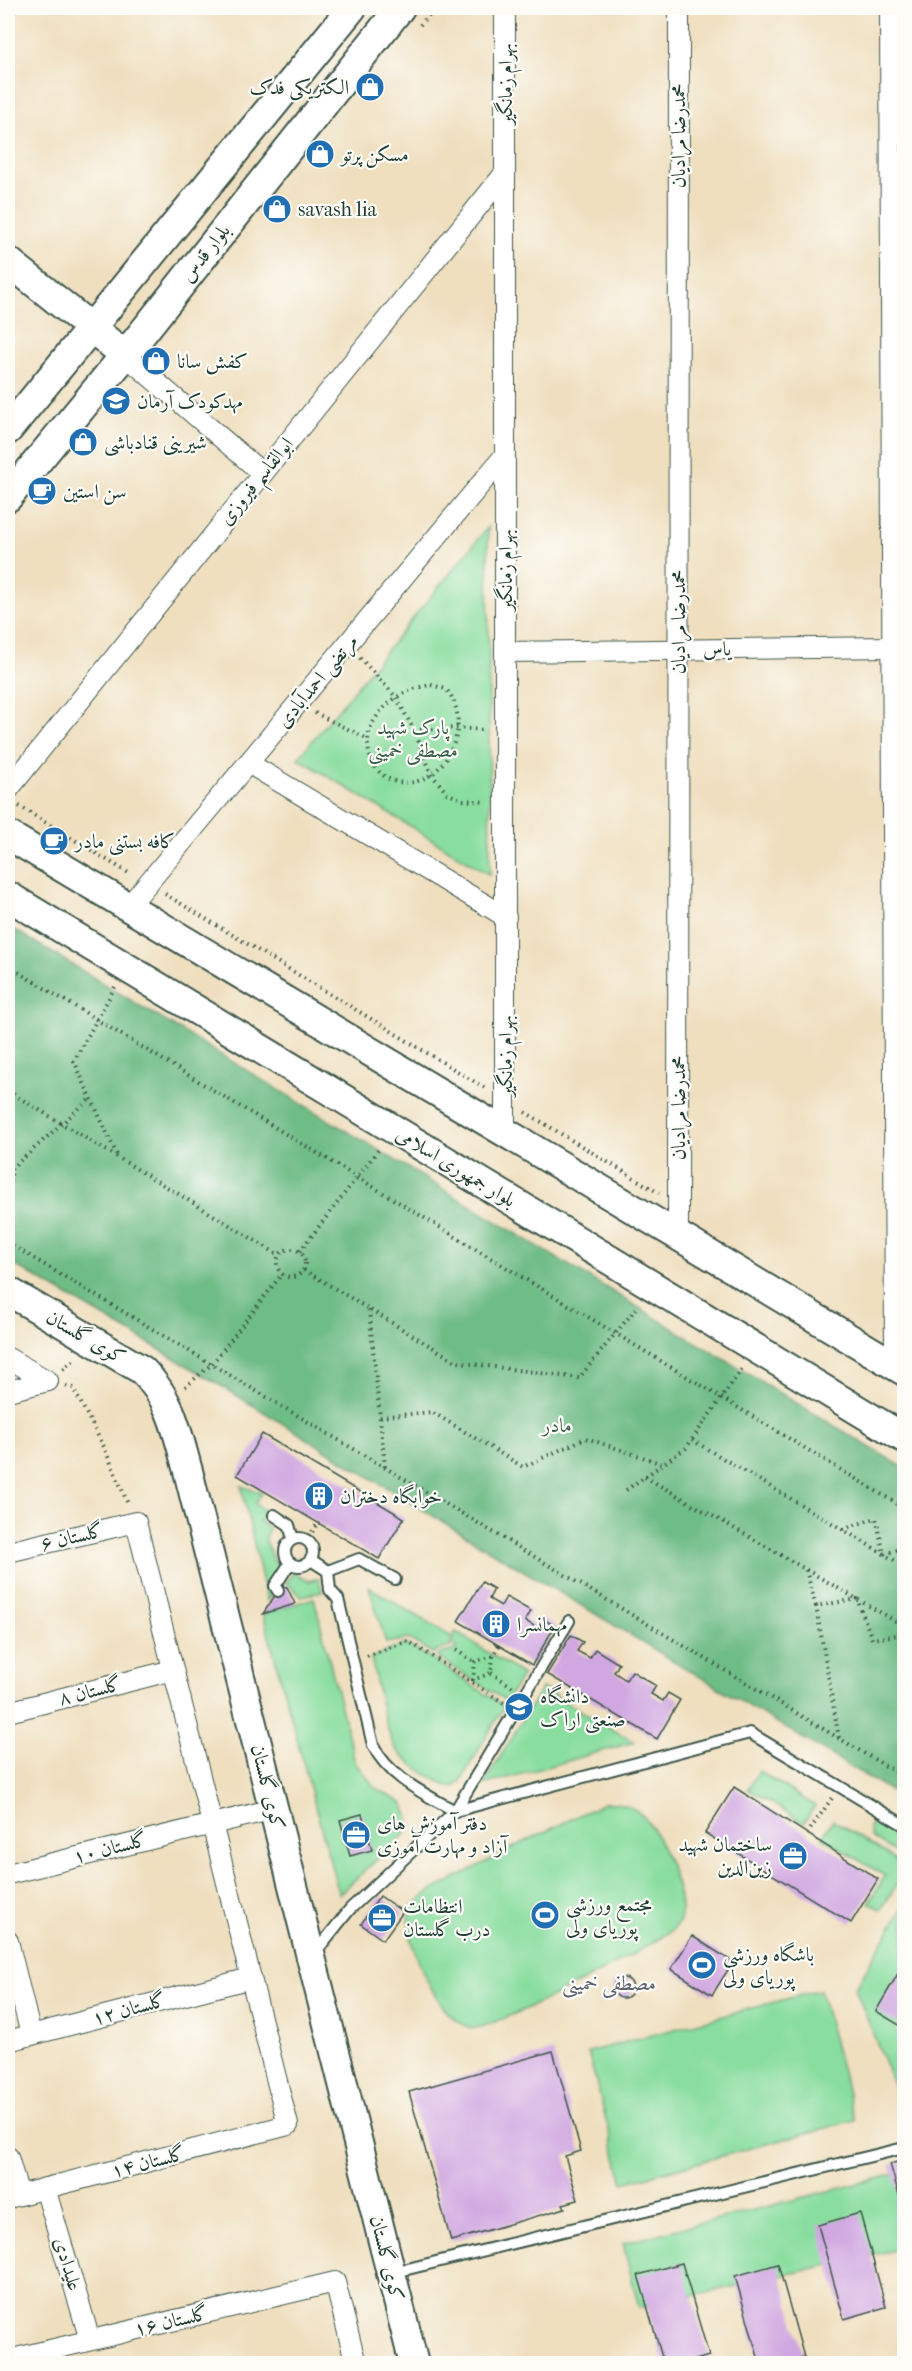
<svg xmlns="http://www.w3.org/2000/svg" width="912" height="2371" viewBox="0 0 912 2371" font-family="'IM FELL French Canon',Amiri,serif">
  <style>
    .green { fill: #88dd9f; stroke: #548d6a; stroke-width: 1.5 }
    .forest { fill: #6ebc86; stroke: #467c5d; stroke-width: 1.5 }
    .building { fill: #d0a7e1 }
    .lines { fill: none; stroke-linecap: round; stroke-linejoin: round }
    .lane-casing { stroke: #3e5549; stroke-width: 14 }
    .street-casing { stroke: #3e5549; stroke-width: 22 }
    .secondary-casing { stroke: #3e5549; stroke-width: 32 }
    .path { stroke: #3e5549; stroke-width: 4; stroke-dasharray: 1.5 4.5; stroke-linecap: butt }
    .lane { stroke: #fff; stroke-width: 10 }
    .street { stroke: #fff; stroke-width: 20 }
    .secondary { stroke: #fff; stroke-width: 28 }
    .labels { text-anchor: middle; dominant-baseline: central; stroke-width: 4.5; stroke-linejoin: round; paint-order: stroke }
    .street-label { font-size: 20px; fill: #1f3d34; stroke: #fdfcf7 }
    .poi-label { font-size: 20px; fill: #1f3d34; stroke: #fdfcf7; text-anchor: start }
    .park-label { font-size: 20px; fill: #345d49; stroke: #fdfcf7 }
    .neighbourhood-label { font-size: 21px; fill: #5d6271; stroke: #fdfcf7 }
  </style>
  <rect width="100%" height="100%" fill="#fdfcf7"/>
  <filter id="ink" filterUnits="userSpaceOnUse"><feTurbulence type="fractalNoise" baseFrequency=".0167" numOctaves="2"/><feDisplacementMap in="SourceGraphic" scale="12" xChannelSelector="R" yChannelSelector="G"/><feConvolveMatrix kernelMatrix="1 2 1 2 8 2 1 2 1" color-interpolation-filters="sRGB"/></filter>
  <filter id="wash" filterUnits="userSpaceOnUse"><feTurbulence type="fractalNoise" baseFrequency=".008" numOctaves="4" result="noise"/><feDisplacementMap in="SourceGraphic" scale="24" xChannelSelector="R" yChannelSelector="G"/><feGaussianBlur stdDeviation="1.35" result="paint"/><feColorMatrix in="noise" values="0 0 0 0 0 0 0 0 0 0 0 0 0 0 0 0 0 1.4 0 .05"/><feComposite in="paint" operator="in"/></filter>
  <g filter="url(#wash)">
    <rect width="100%" height="100%" fill="#efdfbf"/>
    <g class="green">
      <path d="M488,527L490,875L298,758Z"/>
      <path d="M241,1486L262,1493L255,1504L265,1511L259,1521L269,1528L265,1538L273,1560L279,1565L269,1583L271,1594L267,1601Z"/>
      <path d="M294,1572L309,1581L319,1578L322,1592L301,1596L286,1583Z"/>
      <path d="M369,1587L450,1636L452,1646L437,1651L434,1654L409,1639L386,1643Z"/>
      <path d="M314,1598L355,1763L376,1788L404,1804L409,1819L404,1835L339,1894L263,1614Z"/>
      <path d="M456,1632L523,1675L506,1701L437,1657L440,1654L456,1650L453,1636Z"/>
      <path d="M405,1644L434,1660L504,1706L459,1784L453,1787H448C431,1776 407,1765 396,1748C383,1729 377,1681 371,1658Z"/>
      <path d="M542,1688L634,1742L483,1785Z"/>
      <path d="M759,1771L815,1806L804,1823L748,1789Z"/>
      <path d="M604,1803C620,1802 630,1805 642,1815C658,1830 691,1904 678,1924C667,1941 492,2031 472,2028C441,2024 407,1947 409,1919C409,1908 418,1901 426,1894L514,1847Z"/>
      <path d="M833,1820L904,1865V1873L881,1910L869,1902L885,1876L822,1837Z"/>
      <path d="M872,1823H879L904,1839V1858L871,1837L869,1827Z"/>
      <path d="M904,1906V2111L855,1988Z"/>
      <path d="M820,1990L855,2120L623,2183L588,2052Z"/>
      <path d="M904,2172V2248L639,2308L623,2243Z"/>
    </g>
    <path class="forest" d="M8,926L904,1468V1799L482,1546L205,1376L8,1261Z"/>
    <g id="blocks">
      <g class="building">
        <path d="M262,1434L404,1518L379,1559L237,1475Z"/>
        <path d="M482,1582L494,1589L489,1599L501,1606L506,1597L531,1611L525,1621L538,1628L543,1619L555,1626L532,1665L458,1621Z"/>
        <path d="M281,1586L287,1587L295,1604L263,1614Z"/>
        <path d="M571,1635L583,1642L577,1651L590,1658L595,1649L619,1664L614,1672L626,1680L632,1671L656,1686L651,1694L663,1701L668,1693L680,1700L657,1739L547,1674Z"/>
        <path d="M734,1787L878,1879L851,1923L705,1833Z"/>
        <path d="M362,1814L372,1850L350,1856L340,1820Z"/>
        <path d="M380,1896L403,1912L383,1940L361,1924Z"/>
        <path d="M692,1936L733,1962L712,1995L671,1969Z"/>
        <path d="M899,1972L904,1976V2028L876,2011Z"/>
        <circle cx="623" cy="1988" r="10"/>
        <path d="M553,2051L581,2151L565,2156L578,2200L563,2204L565,2208L451,2241L409,2092Z"/>
        <path d="M904,2160V2212L890,2164Z"/>
        <path d="M860,2213L886,2307L844,2319L818,2225Z"/>
        <path d="M682,2263L709,2356L682,2364H664L638,2275Z"/>
        <path d="M778,2264L804,2357L781,2364H760L735,2276Z"/>
      </g>
    </g>
  </g>
  <g filter="url(#ink)">
    <use href="#blocks" fill-opacity="0" stroke="#3e5549" stroke-width="1.5"/>
    <g class="lines">
      <g class="lane-casing">
        <g id="lane">
          <path d="M274,1515L289,1525L293,1539"/>
          <circle cx="299" cy="1552" r="14"/>
          <path d="M311,1560L328,1571L330,1590L338,1599L373,1745C388,1777 425,1794 455,1811L569,1621"/>
          <path d="M328,1571L359,1559L395,1579"/>
          <path d="M278,1591L275,1586L290,1563"/>
          <path d="M314,1954L350,1909L455,1811L750,1733L904,1825"/>
          <path d="M391,2273L904,2148"/>
        </g>
      </g>
      <g class="street-casing">
        <g id="street">
          <path d="M505,8V1132"/>
          <path d="M890,8L895,1366"/>
          <path d="M125,355L262,473"/>
          <path d="M505,652L892,647"/>
          <path d="M248,763L506,917"/>
          <path d="M8,790L505,173"/>
          <path d="M128,907L505,455"/>
          <path d="M678,1236L679,8"/>
          <path d="M8,1358L48,1381"/>
          <path d="M8,1391L48,1381"/>
          <path d="M8,1552L136,1522L288,2125L8,2198"/>
          <path d="M8,1712L173,1670"/>
          <path d="M8,1874L274,1809"/>
          <path d="M8,1941L31,2035"/>
          <path d="M8,2041L251,1978"/>
          <path d="M8,2157L19,2195"/>
          <path d="M45,2188L90,2340"/>
          <path d="M8,2360L335,2282L356,2364"/>
        </g>
      </g>
      <g class="secondary-casing">
        <g id="secondary">
          <path d="M8,261L125,355"/>
          <path d="M8,430L352,8"/>
          <path d="M8,497L125,355L400,8"/>
          <path d="M8,835L904,1371"/>
          <path d="M8,896L904,1438"/>
          <path d="M8,1291L142,1370C172,1400 177,1432 188,1471L414,2364"/>
        </g>
      </g>
      <g class="path">
        <path d="M420,25L435,8"/>
        <path d="M360,658L396,697L414,730L432,775L447,793L462,800L486,802"/>
        <path d="M431,685L446,689C476,723 444,791 397,782C385,779 376,771 371,759C366,746 367,731 375,719C388,699 408,688 431,685Z"/>
        <path d="M315,713L368,739"/>
        <path d="M414,730L457,728L485,730"/>
        <path d="M19,806L130,874"/>
        <path d="M165,894L485,1088"/>
        <path d="M8,966L904,1508"/>
        <path d="M115,987L74,1061L118,1157"/>
        <path d="M8,1091L279,1255"/>
        <path d="M525,1112L659,1193"/>
        <path d="M8,1199L12,1168L91,1098"/>
        <path d="M8,1243L904,1777"/>
        <circle cx="291" cy="1263" r="14"/>
        <path d="M300,1251L379,1149"/>
        <path d="M304,1270L457,1362L579,1378L638,1306"/>
        <path d="M369,1310L385,1467"/>
        <path d="M63,1369L76,1358"/>
        <path d="M66,1386L73,1388L104,1447L128,1504"/>
        <path d="M185,1387L212,1364L282,1274"/>
        <path d="M380,1417L432,1412L523,1467L586,1438L663,1464"/>
        <path d="M692,1440L904,1566"/>
        <path d="M645,1477L904,1626"/>
        <path d="M626,1490L686,1448L742,1369"/>
        <path d="M843,1529L876,1518L884,1554L904,1548"/>
        <path d="M309,1537L318,1523"/>
        <path d="M806,1570L816,1606L857,1599L872,1639L904,1634"/>
        <path d="M816,1606L839,1738"/>
        <path d="M456,1650L475,1662"/>
        <path d="M367,1656L408,1641L504,1703"/>
        <path d="M493,1656L475,1662L473,1680L491,1673L493,1656L499,1645"/>
        <path d="M491,1673L513,1687"/>
        <path d="M807,1834L832,1798"/>
      </g>
      <use href="#lane" class="lane"/>
      <use href="#street" class="street"/>
      <use href="#secondary" class="secondary"/>
    </g>
  </g>
  <defs>
    <g id="shop-disc" transform="scale(1.5)"><circle r="9.5" fill="#1f6fb2" stroke="#fdfcf7"/><path d="M-5-2.5h2.3a2.7 3.5 0 0 1 5.4 0H5L5.5 6h-11ZM-1.5-2.5h3a1.5 2.3 0 0 0-3 0Z" fill="#fff"/></g>
    <g id="school-disc" transform="scale(1.5)"><circle r="9.5" fill="#1f6fb2" stroke="#fdfcf7"/><path d="M0-5L7-2L0 1L-7-2ZM-4 1L0 2.5L4 1V4Q0 6-4 4Z" fill="#fff"/></g>
    <g id="cafe-disc" transform="scale(1.5)"><circle r="9.5" fill="#1f6fb2" stroke="#fdfcf7"/><path d="M-5.5-4.5H6V0H3Q3 3.5 0 3.5H-2.5Q-5.5 3.5-5.5 0ZM3-3.2v2h1.7v-2ZM-6 4.5H4V6H-6Z" fill="#fff"/></g>
    <g id="building-disc" transform="scale(1.5)"><circle r="9.5" fill="#1f6fb2" stroke="#fdfcf7"/><path d="M-4-6H4V6H1V3H-1V6H-4ZM-2.5-4.3h1.7v1.8h-1.7ZM.8-4.3h1.7v1.8H.8ZM-2.5-1h1.7V.8h-1.7ZM.8-1h1.7V.8H.8Z" fill="#fff"/></g>
    <g id="university-disc" transform="scale(1.5)"><circle r="9.5" fill="#1f6fb2" stroke="#fdfcf7"/><path d="M0-5L7-2L0 1L-7-2ZM-4 1L0 2.5L4 1V4Q0 6-4 4Z" fill="#fff"/></g>
    <g id="office-disc" transform="scale(1.5)"><circle r="9.5" fill="#1f6fb2" stroke="#fdfcf7"/><path d="M-6-3h4V-5.5h4V-3h4V5H-6ZM-1-4.5V-3h2v-1.5ZM-6 0V1H6V0Z" fill="#fff"/></g>
    <g id="stadium-disc" transform="scale(1.5)"><circle r="9.5" fill="#1f6fb2" stroke="#fdfcf7"/><path d="M0-5a6.5 5 0 1 0 0 10a6.5 5 0 1 0 0-10ZM-3.5-1.8h7v3.6h-7Z" fill="#fff"/></g>
  </defs>
  <g fill-rule="evenodd">
    <use href="#shop-disc" x="370" y="87"/>
    <use href="#shop-disc" x="320" y="154"/>
    <use href="#shop-disc" x="277" y="209"/>
    <use href="#shop-disc" x="156" y="361"/>
    <use href="#school-disc" x="116" y="401"/>
    <use href="#shop-disc" x="83" y="442"/>
    <use href="#cafe-disc" x="42" y="491"/>
    <use href="#cafe-disc" x="54" y="841"/>
    <use href="#building-disc" x="319" y="1496"/>
    <use href="#building-disc" x="496" y="1624"/>
    <use href="#university-disc" x="519" y="1707"/>
    <use href="#office-disc" x="356" y="1835"/>
    <use href="#office-disc" x="793" y="1856"/>
    <use href="#stadium-disc" x="545" y="1915"/>
    <use href="#office-disc" x="382" y="1918"/>
    <use href="#stadium-disc" x="702" y="1965"/>
  </g>
  <g class="labels">
    <g class="street-label">
      <text transform="translate(505 84) rotate(-90)">بهرام زمانگیر</text>
      <text transform="translate(678 136) rotate(-90)">محمدرضا مرادیان</text>
      <text transform="translate(205 253) rotate(-52)">بلوار قدس</text>
      <text transform="translate(256 481) rotate(-51)">ابوالقاسم فیروزی</text>
      <text transform="translate(505 570) rotate(-90)">بهرام زمانگیر</text>
      <text transform="translate(678 622) rotate(-90)">محمدرضا مرادیان</text>
      <text transform="translate(717 649) rotate(-1)">یاس</text>
      <text transform="translate(317 681) rotate(-50)">مرتضی احمدآبادی</text>
      <text transform="translate(505 1056) rotate(-90)">بهرام زمانگیر</text>
      <text transform="translate(678 1108) rotate(-90)">محمدرضا مرادیان</text>
      <text transform="translate(456 1167) rotate(31)">بلوار جمهوری اسلامی</text>
      <text transform="translate(86 1337) rotate(30)">کوی گلستان</text>
      <text transform="translate(72 1537) rotate(-13)">گلستان ۶</text>
      <text transform="translate(90 1691) rotate(-14)">گلستان ۸</text>
      <text transform="translate(268 1787) rotate(76)">کوی گلستان</text>
      <text transform="translate(110 1848) rotate(-14)">گلستان ۱۰</text>
      <text transform="translate(129 2009) rotate(-15)">گلستان ۱۲</text>
      <text transform="translate(148 2162) rotate(-14)">گلستان ۱۴</text>
      <text transform="translate(387 2258) rotate(76)">کوی گلستان</text>
      <text transform="translate(68 2264) rotate(74)">علیدادی</text>
      <text transform="translate(171 2321) rotate(-13)">گلستان ۱۶</text>
    </g>
    <g class="poi-label">
      <text x="349" y="87" text-anchor="end">الکتریکی فدک</text>
      <text x="341" y="154">مسکن پرتو</text>
      <text x="298" y="209">savash lia</text>
      <text x="177" y="361">کفش سانا</text>
      <text x="137" y="401">مهدکودک آرمان</text>
      <text x="104" y="442">شیرینی قنادباشی</text>
      <text x="63" y="491">سن استین</text>
      <text x="75" y="841">کافه بستنی مادر</text>
      <text x="340" y="1496">خوابگاه دختران</text>
      <text x="517" y="1624">مهمانسرا</text>
      <text x="540" y="1696">دانشگاه<tspan x="540" dy="23">صنعتی اراک</tspan></text>
      <text x="377" y="1823">دفتر آموزش های<tspan x="377" dy="23">آزاد و مهارت آموزی</tspan></text>
      <text x="772" y="1844" text-anchor="end">ساختمان شهید<tspan x="772" dy="23">زین‌الدین</tspan></text>
      <text x="566" y="1904">مجتمع ورزشی<tspan x="566" dy="23">پوریای ولی</tspan></text>
      <text x="403" y="1906">انتظامات<tspan x="403" dy="23">درب گلستان</tspan></text>
      <text x="723" y="1954">باشگاه ورزشی<tspan x="723" dy="23">پوریای ولی</tspan></text>
    </g>
    <g class="park-label">
      <text x="413" y="727">پارک شهید<tspan x="413" dy="23">مصطفی خمینی</tspan></text>
      <text x="557" y="1425">مادر</text>
    </g>
    <g class="neighbourhood-label">
      <text x="609" y="1983">مصطفی خمینی</text>
    </g>
  </g>
  <rect width="912" height="2371" fill="none" stroke="#fdfcf7" stroke-width="30"/>
</svg>
